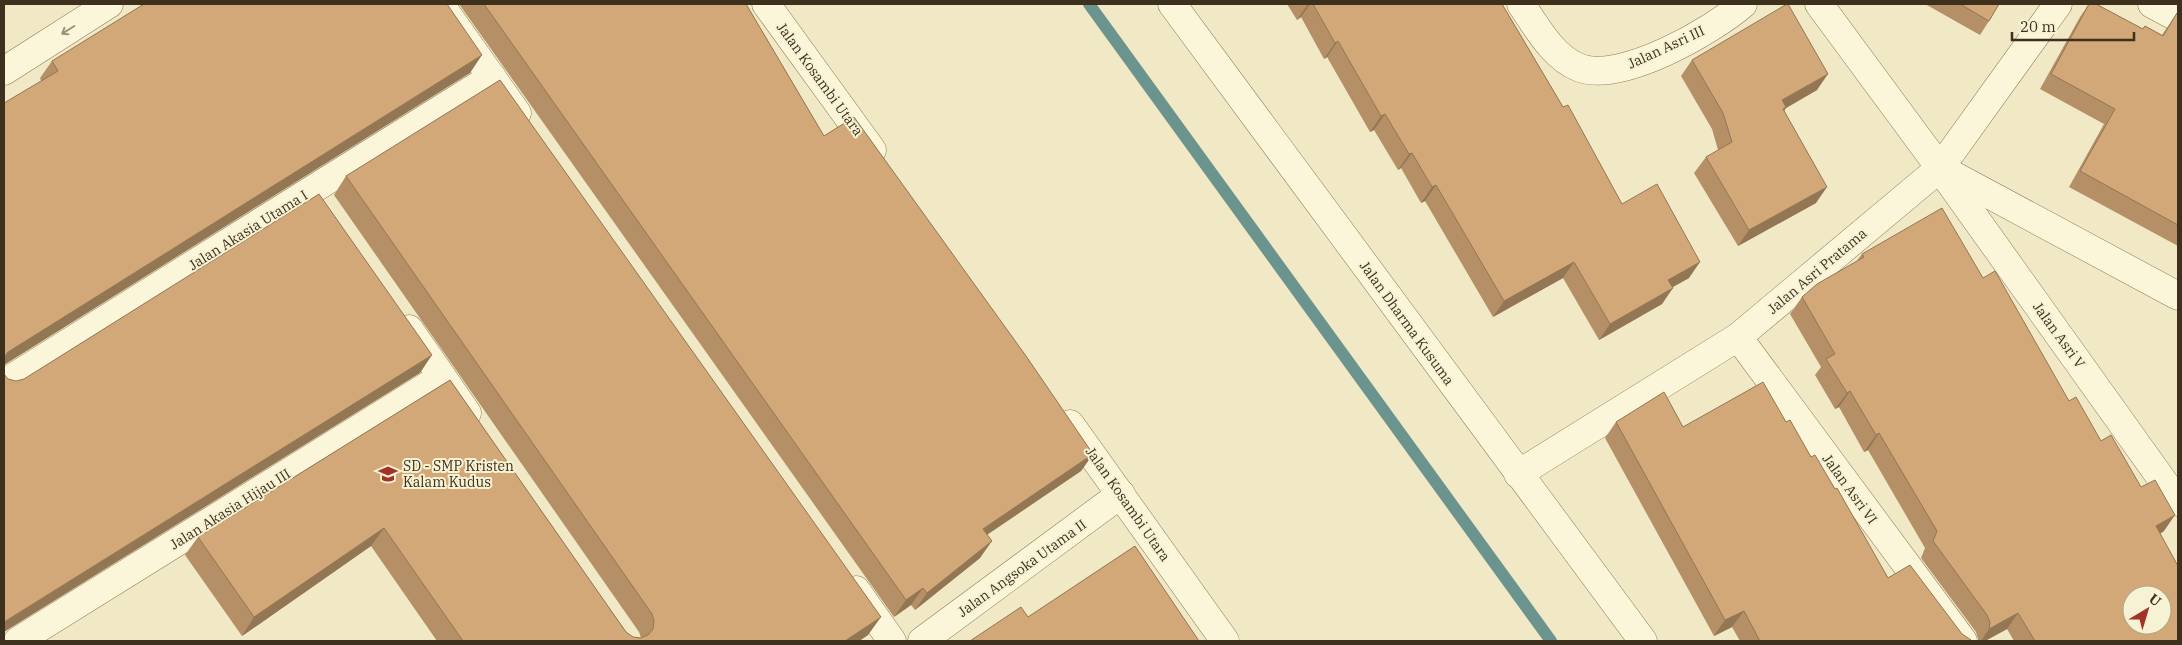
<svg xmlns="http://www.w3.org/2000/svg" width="2182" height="645" viewBox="0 0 2182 645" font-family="'IBM Plex Serif',serif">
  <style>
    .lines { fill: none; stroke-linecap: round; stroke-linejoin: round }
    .stream { stroke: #6c948f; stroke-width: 12 }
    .minor-casing { stroke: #8e7b59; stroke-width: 29 }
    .minor { stroke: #fbf5d9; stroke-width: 28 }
    .wall { fill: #b59067 }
    .shaded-wall { fill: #937654 }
    .building { fill: #d2a878; stroke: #937654; fill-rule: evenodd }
    .oneway { stroke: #9c937c }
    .labels { text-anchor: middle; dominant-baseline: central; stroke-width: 4; stroke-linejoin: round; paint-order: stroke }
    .street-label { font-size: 14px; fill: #3d311e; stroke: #f8f2d5 }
    .poi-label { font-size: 14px; fill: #3d311e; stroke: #f8f2d5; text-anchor: start }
  </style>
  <rect width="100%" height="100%" fill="#f1e9c5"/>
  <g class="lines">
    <path class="stream" d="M1089,4L1551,641"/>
    <g class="minor-casing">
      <g id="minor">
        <path d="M440,4L517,113"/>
        <path d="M766,4L872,150"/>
        <path d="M1172,4L1643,641"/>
        <path d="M1521,4C1536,26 1553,58 1580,68C1622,83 1712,31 1743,4"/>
        <path d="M1819,4L1940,168L2178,296"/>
        <path d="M2152,4L2178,18"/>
        <path d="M4,71L109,4"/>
        <path d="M1943,173L2178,502"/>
        <path d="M409,329L467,413"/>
        <path d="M1738,337L1963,641"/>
        <path d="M4,383L492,77"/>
        <path d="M1070,424L1225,641"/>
        <path d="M1518,474L1738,337L1940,168L2058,4"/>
        <path d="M856,590L892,641"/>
        <path d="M18,641L442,377"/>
        <path d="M922,641L1121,494"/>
      </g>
    </g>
    <use href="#minor" class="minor"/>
  </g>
  <g class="wall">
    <path d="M459,4H746L824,136L1093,454L1081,471L987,535L980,558L915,610L911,605L894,617Z"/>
    <path d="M1287,4H1502L1563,107L1622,204L1689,278L1672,287L1662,304L1599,340L1563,278L1493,317L1425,201L1421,203L1401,168L1398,170L1374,130L1370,132L1327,57L1324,59L1301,17L1297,20Z"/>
    <path d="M1925,4H1999L1989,21L1980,35Z"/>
    <path d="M2089,4H2096L2142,29L2145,26L2162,35L2177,13L2178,14V246L2069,187L2104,124L2040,89L2080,17Z"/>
    <path d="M1692,60L1817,90L1786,108L1784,111L1816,203L1738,246L1694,173L1706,157L1718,150L1712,129L1681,76Z"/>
    <path d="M52,61L470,73L41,81L40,78Z"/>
    <path d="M346,176L868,635L859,641H437L371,546L242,636L185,555L198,537L450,380L626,632L633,637L641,638L639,632L334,195Z"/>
    <path d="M1862,254L1983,278L2069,401L2101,441L2164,531L2160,534L2178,641H2014L2007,629L1985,641H1978V639L1976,632L1921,558L1925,548L1868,450L1864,452L1839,407L1835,409L1815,375L1821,367L1790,314L1802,297L1856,262Z"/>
    <path d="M1616,422L1683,427L1786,422L1835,489L1888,578L1970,641H1740L1732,627L1714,636L1605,438Z"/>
  </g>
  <g class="shaded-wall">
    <path d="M1308,4H1310L1301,17L1297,20Z"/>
    <path d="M1338,41L1327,57L1324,59L1335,43Z"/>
    <path d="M482,55L470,73L4,365V357L8,352Z"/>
    <path d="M1828,74L1817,90L1786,108L1775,123L1782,100Z"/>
    <path d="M1385,114L1374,130L1370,132L1381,116Z"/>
    <path d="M1412,153L1401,168L1398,170L1409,154Z"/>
    <path d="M1436,185L1425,201L1421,203L1432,187Z"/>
    <path d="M1827,187L1816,203L1738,246L1749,230Z"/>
    <path d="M1574,262L1563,278L1493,317L1504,301Z"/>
    <path d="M1700,262L1689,278L1657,296L1668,280Z"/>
    <path d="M1673,288L1662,304L1599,340L1610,324Z"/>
    <path d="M432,355L420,373L4,632V622Z"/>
    <path d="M1850,391L1839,407L1835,409L1847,393Z"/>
    <path d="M1879,433L1868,450L1864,452L1876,435Z"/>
    <path d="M1093,454L1081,471L970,546L983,529Z"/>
    <path d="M2175,515L2164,531L2144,543L2156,526Z"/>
    <path d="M384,528L371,546L242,636L254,617Z"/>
    <path d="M992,541L980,558L915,610L927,593Z"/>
    <path d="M923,588L911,605L894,617L906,600Z"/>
    <path d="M1744,611L1732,627L1714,636L1725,620Z"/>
    <path d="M2018,613L2007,629L1985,641H1981L1989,629Z"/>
    <path d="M881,617L868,635L859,641H845Z"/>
  </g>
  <g class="building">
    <path d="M144,4H447L482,55L8,352L4,357V103L58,71L52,61Z"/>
    <path d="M484,4H746L824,136L854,117L1026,356L1093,454L983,529L992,541L927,593L923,588L906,600Z"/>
    <path d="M1313,4H1502L1563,107L1568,105L1622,204L1657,184L1700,262L1668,280L1673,288L1610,324L1574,262L1504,301L1436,185L1432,187L1412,153L1409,154L1385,114L1381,116L1338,41L1335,43Z"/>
    <path d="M1787,4H1788L1828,74L1782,100L1786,107L1783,109L1827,187L1749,230L1706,157L1732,142L1723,113L1692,60Z"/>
    <path d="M1960,4H1999L1989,21Z"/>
    <path d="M2089,4H2096L2143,29L2145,26L2163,36L2177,13L2178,14V225L2080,171L2115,109L2051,74Z"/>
    <path d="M500,80L881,617L845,641H463L384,528L254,617L198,537L450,380L626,632L633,637L641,638L648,635L653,629L654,621L652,614L346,176Z"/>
    <path d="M319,194L432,355L4,622V374L8,379L16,381L24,379Z"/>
    <path d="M1942,208L1983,278L1995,271L2069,401L2076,397L2101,441L2111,435L2141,487L2155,480L2175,515L2156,526L2178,566V641H2035L2018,613L1989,629L1990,622L1987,615L1933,541L1937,531L1879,433L1876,435L1850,391L1847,393L1826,359L1835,354L1802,297L1817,284L1864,257L1862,254ZM2132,595H2162V625H2132Z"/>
    <path d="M1763,382L1786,422L1790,420L1811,457L1815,455L1835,489L1837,488L1888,578L1910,565L1962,634L1971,640L1968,641H1760L1744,611L1725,620L1616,422L1664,392L1683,427Z"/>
    <path d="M1135,546L1199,641H970L1021,607L1028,617Z"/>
  </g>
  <defs><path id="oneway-shaft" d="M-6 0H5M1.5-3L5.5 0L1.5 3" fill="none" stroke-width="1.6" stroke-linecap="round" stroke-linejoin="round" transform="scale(1.25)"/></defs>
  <use class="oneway" href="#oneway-shaft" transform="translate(68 30) rotate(148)"/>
  <defs>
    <g id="school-bare" transform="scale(1.5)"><path d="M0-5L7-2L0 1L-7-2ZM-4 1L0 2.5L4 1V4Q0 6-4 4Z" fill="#a13225" stroke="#f8f2d5" stroke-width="2.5" paint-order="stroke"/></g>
  </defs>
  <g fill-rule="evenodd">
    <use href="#school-bare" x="388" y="474"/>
  </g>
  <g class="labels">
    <g class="street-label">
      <text transform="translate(1666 47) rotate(-25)">Jalan Asri III</text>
      <text transform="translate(820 79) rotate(54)">Jalan Kosambi Utara</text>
      <text transform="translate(248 230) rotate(-32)">Jalan Akasia Utama I</text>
      <text transform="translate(1817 271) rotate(-40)">Jalan Asri Pratama</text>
      <text transform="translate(1407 323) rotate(54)">Jalan Dharma Kusuma</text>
      <text transform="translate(2059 335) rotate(54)">Jalan Asri V</text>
      <text transform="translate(1850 489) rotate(54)">Jalan Asri VI</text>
      <text transform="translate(1128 504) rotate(55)">Jalan Kosambi Utara</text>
      <text transform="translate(230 509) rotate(-32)">Jalan Akasia Hijau III</text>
      <text transform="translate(1022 568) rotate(-36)">Jalan Angsoka Utama II</text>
    </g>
    <g class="poi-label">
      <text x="403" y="466">SD - SMP Kristen<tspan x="403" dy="16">Kalam Kudus</tspan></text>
    </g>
  </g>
  <rect width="2182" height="645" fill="none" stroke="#3d311e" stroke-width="10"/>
  <g transform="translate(2147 610) rotate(38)"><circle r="24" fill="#f8f2d5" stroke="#ada58c"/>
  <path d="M0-4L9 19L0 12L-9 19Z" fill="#a13225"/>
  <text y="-8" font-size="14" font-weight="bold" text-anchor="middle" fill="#3d311e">U</text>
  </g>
  <path d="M2012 32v8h122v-8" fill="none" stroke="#3d311e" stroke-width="2.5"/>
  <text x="2020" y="32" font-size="15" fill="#3d311e" stroke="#f8f2d5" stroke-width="4" paint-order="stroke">20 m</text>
</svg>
